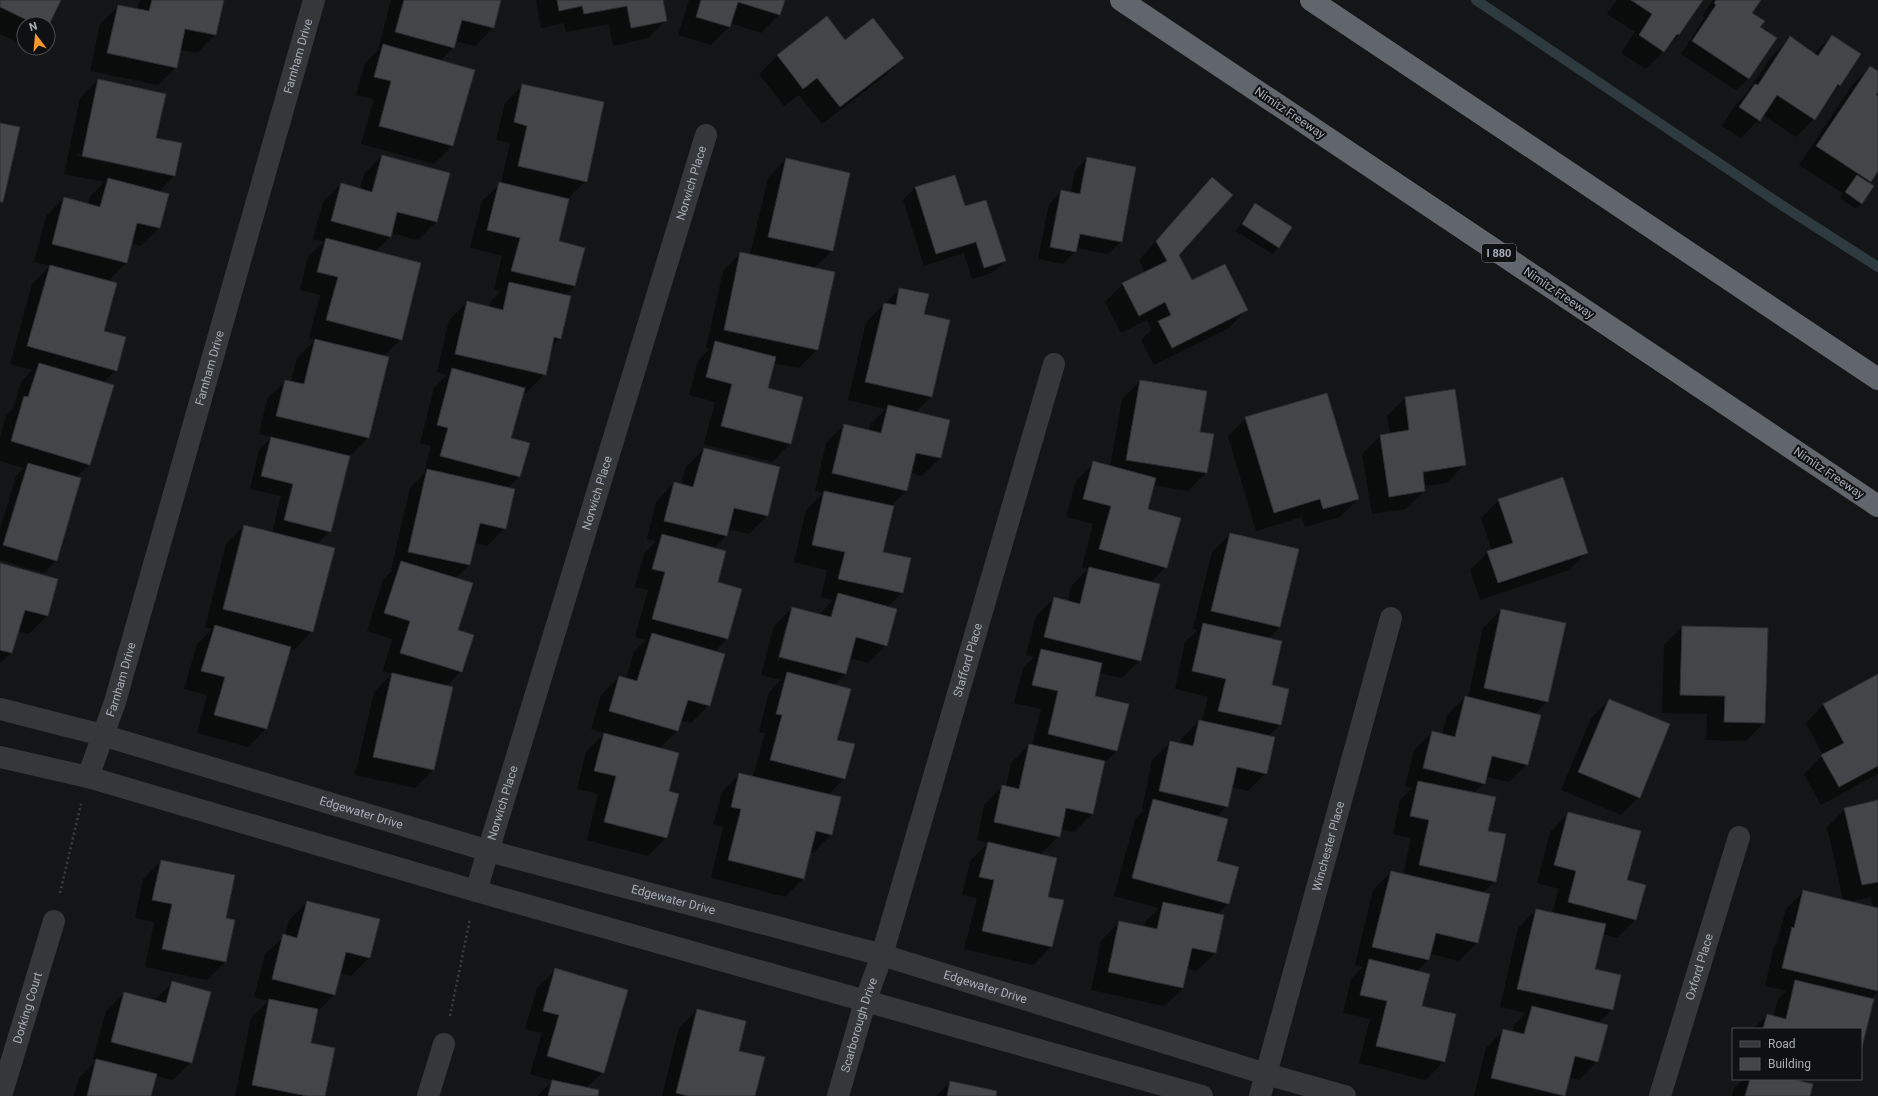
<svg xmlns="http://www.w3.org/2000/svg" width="1878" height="1096" viewBox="0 0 1878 1096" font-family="Roboto,sans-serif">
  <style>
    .shadow { fill: #0007; fill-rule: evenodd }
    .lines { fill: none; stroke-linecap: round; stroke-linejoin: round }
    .stream { stroke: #2d3a3f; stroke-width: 10 }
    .building { fill: #434549; stroke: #2e2f32 }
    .path { stroke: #3b3e42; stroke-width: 2.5; stroke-dasharray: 2 3; stroke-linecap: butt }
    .minor { stroke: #35373b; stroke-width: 22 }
    .tertiary { stroke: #35373b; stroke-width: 22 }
    .motorway { stroke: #61666d; stroke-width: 22 }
    .labels { text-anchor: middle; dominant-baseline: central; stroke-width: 4; stroke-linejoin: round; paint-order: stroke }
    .shield { fill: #0f1011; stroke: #797e85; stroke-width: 1 }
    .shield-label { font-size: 11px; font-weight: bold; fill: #a6adb7 }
    .street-label { font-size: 12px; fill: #a6adb7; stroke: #0f1011 }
  </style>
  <rect width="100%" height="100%" fill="#141516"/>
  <g class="shadow">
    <path d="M0,0H60L48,25L24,24V45L0,34Z"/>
    <path d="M140,0H223L215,35L197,53L180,50L176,67L158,85L90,71L100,24L118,6L136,10Z"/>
    <path d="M391,0H500L493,28L475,46L455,41L454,47L440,61L452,146L434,164L361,144L374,99L356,95L365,63L378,50Z"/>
    <path d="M536,0H662L666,20L648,38L613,46L609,24L566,32L564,23L541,28Z"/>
    <path d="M689,0H784L779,15L761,33L730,23L729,27L711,45L678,35Z"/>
    <path d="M1617,0H1701L1679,35L1646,69L1621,53L1635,32L1607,14Z"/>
    <path d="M1713,0H1759L1751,14L1759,28L1749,78L1736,90L1681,54L1705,17L1702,16Z"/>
    <path d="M827,18L845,41L903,58L885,76L822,124L799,95L784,106L759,74L777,56Z"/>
    <path d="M1832,36L1840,85L1829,96L1814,119L1796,137L1763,115L1741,138L1722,126L1737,103L1746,94L1772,56L1790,38L1814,54Z"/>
    <path d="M1870,67L1878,72V90L1875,95L1878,98V170L1868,183L1862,203L1856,209L1840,198L1843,193L1799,165L1852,85Z"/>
    <path d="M98,80L155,139L175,175L158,192L168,194L159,228L141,246L131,243L126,263L107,282L102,331L116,370L103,383L89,464L76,478L80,479L56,561L44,573L0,560V529L16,476L24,468L0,461V437L6,415L13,409L21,382L32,370L10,364L32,284L50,266L34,262L46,216L64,198L88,204L90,197L104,182L64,174L80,98ZM77,154L162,172V174L77,156Z"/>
    <path d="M523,85L586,181L568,198L558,242L575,286L565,295L560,338L551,348L545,374L526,393L523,392L510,439L528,443L519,477L507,489L505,528L487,546L474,543L469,565L455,579L457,631L461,671L446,686L433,770L415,788L355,775L374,692L392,674L383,671L392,639L367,631L383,580L393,570H391L410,488L424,474L431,446L420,443L434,388L447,375L437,372L449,320L467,302L489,308L491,301L501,291L494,289L502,256L470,248L482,201L501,183L510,143L496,140L505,103Z"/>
    <path d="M382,156L449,174L436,222L418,240L391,233L390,237L375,252L401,339L383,357L388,358L368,438L350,456L330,531L317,544L312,631L294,650L289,648L266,729L248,747L197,733L207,695L184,689L197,644L212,629L205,627L226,544L244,526L272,533L281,496L250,489L259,450L272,437L259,434L267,399L286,381L291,382L297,358L315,340L309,338L320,295L300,290L308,257L324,242L313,239L323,202L341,184L360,189L364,174Z"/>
    <path d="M1087,158L1135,168L1121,242L1108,254L1076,248L1075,252L1063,264L1038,259L1049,204L1061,192L1071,193L1075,171Z"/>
    <path d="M786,159L832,251L814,268L834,273L817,350L799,368L773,363L767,389L790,444L772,462L704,444L715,402L689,395L698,361L709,349L706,348L723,271L741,253L750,255L768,178Z"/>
    <path d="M955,176L965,207L1005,261L992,273L972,279L964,253L924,266L903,200L915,188Z"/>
    <path d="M1212,179L1178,255L1192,281L1247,309L1229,328L1154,365L1141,340L1151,330L1147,320L1121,333L1105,302L1123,284L1145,273L1139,260Z"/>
    <path d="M1256,204L1291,227L1278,248L1272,254L1236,231L1250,210Z"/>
    <path d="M900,289L923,315L949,321L931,397L915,413L949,421L940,458L922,476L911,473L907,490L890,507L882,553L902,593L887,607L886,645L868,663L849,658L845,674L833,686L836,740L845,778L828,795L840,798L831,835L813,853L810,852L803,879L785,897L711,878L723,827L713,825L722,792L740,774L753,777L765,733L759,732L769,692L781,680L761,675L774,626L792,608L819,615L833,600L821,597L827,570L794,562L806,510L823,493L815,491L826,443L844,425L869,431L870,424L886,409L848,400L866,322ZM785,628H787L778,662L777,661Z"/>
    <path d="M1140,381L1199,433L1206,473L1188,491L1153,485L1147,510L1166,567L1151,582L1140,660L1122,678L1099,673L1093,697L1117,751L1103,764L1092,814L1074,832L1061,829L1059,836L1040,855L1047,897L1063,901L1051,947L1033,965L964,949L977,898L962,895L970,861L988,843L977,840L984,805L1002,787H1006L1011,763L1029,745L1032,746L1041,709L1014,703L1023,668L1034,657L1026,655L1036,616L1054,598L1068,602L1071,586L1088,569L1082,567L1093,524L1066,517L1076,481L1094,463L1110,467L1122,399Z"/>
    <path d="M1405,398L1465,464L1447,483L1424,486V491L1406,509L1372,514L1362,454L1380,436L1390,434L1387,416Z"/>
    <path d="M1246,418L1358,499L1340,517L1305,527L1302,517L1256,531L1228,436Z"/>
    <path d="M704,449L767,516L749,534L727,529L726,536L713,549L717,583L740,589L727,639L714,652L709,705L691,723L680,721L677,731L659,749L667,792L677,794L666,838L648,856L587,840L598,794L577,789L586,752L605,733L591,729L601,695L619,677L626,679L634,652L646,640L635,637L648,590L635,587L644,554L656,541L647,539L656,502L674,483L681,485L686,467Z"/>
    <path d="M1499,500L1587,552L1569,570L1480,600L1470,570L1488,552L1492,551L1481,518Z"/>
    <path d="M1230,534L1280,627L1268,639L1271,686L1288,689L1280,725L1268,736L1266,773L1248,791L1231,787L1227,806L1216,817V862L1228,903L1217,915L1215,953L1197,971L1187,969L1183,988L1164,1006L1091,990L1101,941L1119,922L1144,927L1145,922L1159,908L1114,896L1135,819L1144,810L1142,809L1152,760L1171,742L1180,744L1181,739L1199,721L1202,722L1208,697L1175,689L1185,642L1198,630L1193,629L1212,552Z"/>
    <path d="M0,564L57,580L47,616L29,634L17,631L11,653L0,663Z"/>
    <path d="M1501,610L1547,701L1535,714L1527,764L1509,782L1486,777L1484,783L1473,794L1487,831L1495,881L1483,893L1477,943L1459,961L1430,954L1428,960L1416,972L1421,1007L1444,1061L1426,1080L1359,1063L1370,1019L1343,1013L1351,979L1363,967L1355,965L1373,890L1391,872L1403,875L1411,838L1393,834L1400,800L1412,788L1405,786L1414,750L1432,732L1442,735L1447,715L1465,697L1468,698L1483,628Z"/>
    <path d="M1682,627L1764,723L1746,741L1706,740L1707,714L1662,713L1664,645Z"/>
    <path d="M1878,675V774L1821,805L1804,774L1823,755L1806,723L1824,704Z"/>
    <path d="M1609,700L1639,797L1621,815L1561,790L1591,718Z"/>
    <path d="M1878,801V992L1871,999L1861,1047V1029H1753L1767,1015L1773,1017L1778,999L1786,991L1765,986L1774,946L1777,943L1786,909L1804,891L1843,900L1827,827L1845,809ZM1871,897L1873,908L1849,902Z"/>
    <path d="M1569,813L1626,881L1635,920L1617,938L1603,934L1594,970L1620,976L1612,1010L1598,1023L1597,1061L1579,1080L1569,1077L1564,1096H1474L1486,1048L1504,1030L1512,1032L1514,1025L1526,1013L1500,1007L1518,928L1536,910L1552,913L1559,889L1537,883L1550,832Z"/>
    <path d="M161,861L225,919L233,921L225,962L207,980L145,967L154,922L135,918L143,879Z"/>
    <path d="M307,902L379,920L369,958L351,976L340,973L334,995L316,1013L310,1044L324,1096H235L251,1018L269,1001L254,997L265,954L285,936L289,920Z"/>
    <path d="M556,970L603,1072L586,1088L597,1096H537L553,1081L530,1074L542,1033L525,1029L537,988Z"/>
    <path d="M172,983L191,1062L173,1080L155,1076L150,1096H74L79,1078L97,1060H93L106,1011L124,993L154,1001Z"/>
    <path d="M697,1010L738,1051L754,1096H662L679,1028Z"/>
    <path d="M1744,1079H1808L1804,1083L1809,1096H1732L1734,1088Z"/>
    <path d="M950,1082L995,1096H936Z"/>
  </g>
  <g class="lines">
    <path class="stream" d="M1476,0L1783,206L1878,267"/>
  </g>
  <g class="building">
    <path d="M0,0H61L48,27V24H35L0,7Z"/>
    <path d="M152,0H224L216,35L185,29L177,68L107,53L118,5L149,11Z"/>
    <path d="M404,0H501L494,28L462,20L454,48L395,32Z"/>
    <path d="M557,0H663L667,21L631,28L627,6L584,14L582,6L559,11Z"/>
    <path d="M701,0H785L780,15L738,2L730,27L696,17Z"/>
    <path d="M1631,0H1703L1679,35L1677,34L1664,52L1639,35L1652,14Z"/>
    <path d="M1716,0H1761L1752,13L1765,21L1760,27L1777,38L1749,79L1692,41L1716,5L1714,3Z"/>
    <path d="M827,16L845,40L873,18L904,58L840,107L817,78L803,89L777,55Z"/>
    <path d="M1832,35L1861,54L1840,86L1838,84L1815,120L1777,95L1760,121L1739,107L1755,84L1758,85L1790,36L1818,56Z"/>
    <path d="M383,44L475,70L453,146L379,126L391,81L374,77Z"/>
    <path d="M1870,66L1878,71V92L1876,95L1878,96V171L1871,182L1816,146Z"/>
    <path d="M98,79L166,94L156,138L182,143L175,176L82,156Z"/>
    <path d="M522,84L604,102L587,182L518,166L527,126L514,122Z"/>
    <path d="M0,123L20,127L3,202H0Z"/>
    <path d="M382,155L450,173L437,222L397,212L391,237L331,221L341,183L372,192Z"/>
    <path d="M1087,157L1136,167L1122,242L1080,234L1076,252L1050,247L1061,190L1080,194Z"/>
    <path d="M786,158L850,173L833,251L768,237Z"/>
    <path d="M955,175L965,206L986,200L1006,261L984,268L976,242L936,254L915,187Z"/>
    <path d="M1857,175L1874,186L1862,204L1845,192Z"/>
    <path d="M1212,177L1233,195L1179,255L1192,280L1225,264L1248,310L1172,348L1158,321L1171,315L1165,302L1139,316L1122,283L1167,261L1156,241Z"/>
    <path d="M108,178L169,194L160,228L137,223L127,263L52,244L64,197L100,207Z"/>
    <path d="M499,182L569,199L559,241L585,248L575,286L511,271L520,238L487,230Z"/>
    <path d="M1255,203L1292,227L1279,248L1242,224Z"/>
    <path d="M326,238L421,263L402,340L326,320L338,277L317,272Z"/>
    <path d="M740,252L835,272L818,350L724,330Z"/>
    <path d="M50,265L117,283L104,331L126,337L117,371L27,346Z"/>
    <path d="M509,282L571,296L561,339L554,337L546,375L455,354L467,301L503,310Z"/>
    <path d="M899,288L929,294L924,314L950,320L932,397L865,382L884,303L896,305Z"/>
    <path d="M315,339L389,357L369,438L276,416L285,380L304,384Z"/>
    <path d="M715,341L776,357L768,388L803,397L791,444L721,426L732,384L706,377Z"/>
    <path d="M39,363L114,385L90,465L11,441L24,396L28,397Z"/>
    <path d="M452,368L525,388L511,438L530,443L520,477L440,456L448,428L437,425Z"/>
    <path d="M1140,380L1207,391L1200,432L1214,434L1207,473L1126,460Z"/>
    <path d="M1455,389L1466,465L1423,472L1425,491L1389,497L1380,435L1409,430L1405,397Z"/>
    <path d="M1327,393L1359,499L1323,509L1320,499L1274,513L1245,417Z"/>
    <path d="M888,405L950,420L941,458L916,453L907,491L832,473L844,424L881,433Z"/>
    <path d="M271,437L350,456L331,532L284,520L293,484L261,476Z"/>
    <path d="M704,448L780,467L768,516L734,508L727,536L664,521L674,482L693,487Z"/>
    <path d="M1093,461L1156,478L1148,509L1181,518L1167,568L1099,549L1111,506L1083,499Z"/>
    <path d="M28,463L81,478L57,561L3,545Z"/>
    <path d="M427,469L515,489L506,529L480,523L470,565L408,552Z"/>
    <path d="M1563,477L1588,553L1498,583L1487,551L1513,543L1498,499Z"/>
    <path d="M824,491L894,506L883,552L911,558L903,593L838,579L845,552L812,545Z"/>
    <path d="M244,525L335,548L313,632L223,609Z"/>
    <path d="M1230,533L1299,549L1280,627L1211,611Z"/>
    <path d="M662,534L726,551L718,582L742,589L728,639L652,619L665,572L652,569Z"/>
    <path d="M401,561L473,583L458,630L474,635L462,672L400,653L410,621L384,613Z"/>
    <path d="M0,563L58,579L48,616L25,610L12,653L0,650Z"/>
    <path d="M1089,567L1160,584L1141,661L1044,637L1054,597L1080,604Z"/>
    <path d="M838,593L897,609L887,646L856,637L846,674L779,657L792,607L831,617Z"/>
    <path d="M1501,609L1566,623L1548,702L1484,688Z"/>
    <path d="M1203,623L1282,641L1272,685L1289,689L1281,725L1218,711L1226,679L1192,671Z"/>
    <path d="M215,625L291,647L267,729L214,715L225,677L201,671Z"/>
    <path d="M1682,626L1768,628L1765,723L1724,722L1725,696L1680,695Z"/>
    <path d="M652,633L725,654L710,706L688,700L678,731L609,711L619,676L637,681Z"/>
    <path d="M1041,649L1102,663L1095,696L1129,704L1117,751L1048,734L1058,691L1032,685Z"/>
    <path d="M787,672L851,689L837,740L855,744L845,779L770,760L782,715L776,714Z"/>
    <path d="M392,673L453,687L434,770L373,757Z"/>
    <path d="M1878,674V766L1839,787L1821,755L1844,743L1823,704Z"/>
    <path d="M1465,696L1541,715L1528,765L1492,756L1485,784L1423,768L1432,731L1455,737Z"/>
    <path d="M1609,699L1670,724L1640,798L1578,772Z"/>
    <path d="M1199,720L1275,737L1267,774L1237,767L1228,807L1159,791L1170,741L1193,746Z"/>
    <path d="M604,733L679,753L669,791L679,794L667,838L604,822L616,776L594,771Z"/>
    <path d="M1029,744L1105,761L1093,814L1066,808L1060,837L994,822L1002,785L1019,789Z"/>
    <path d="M739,773L841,797L832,835L816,831L804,879L728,860L741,809L731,807Z"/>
    <path d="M1418,781L1496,797L1488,831L1506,834L1496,882L1419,865L1429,820L1410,816Z"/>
    <path d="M1153,799L1228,819L1217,861L1239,867L1229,904L1132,878Z"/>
    <path d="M1878,800V882L1862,885L1844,808Z"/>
    <path d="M1568,812L1641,831L1627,880L1646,885L1636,920L1568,902L1576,871L1554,865Z"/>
    <path d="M988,842L1057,858L1048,897L1064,900L1052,947L982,931L994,880L979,877Z"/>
    <path d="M161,860L235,875L226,918L235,920L226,962L162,949L172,904L152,900Z"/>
    <path d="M1391,871L1490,894L1478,943L1436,933L1429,960L1372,947Z"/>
    <path d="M1803,890L1878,908V991L1782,968L1792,927L1794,928Z"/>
    <path d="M307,901L380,919L370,958L346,952L335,995L272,979L283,934L297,938Z"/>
    <path d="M1163,902L1224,915L1216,953L1192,948L1183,988L1108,972L1119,921L1157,929Z"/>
    <path d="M1536,909L1606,924L1595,969L1621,975L1613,1010L1517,989Z"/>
    <path d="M1369,959L1430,974L1422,1006L1456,1014L1445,1062L1376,1046L1387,1001L1360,995Z"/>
    <path d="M555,968L628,990L604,1073L547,1056L559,1015L543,1011Z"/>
    <path d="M1795,980L1874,999L1861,1051V1029H1763L1767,1014L1786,1019Z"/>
    <path d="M172,981L211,992L192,1063L111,1042L124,992L166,1003Z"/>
    <path d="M269,999L318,1009L311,1043L335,1048L325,1096H307L252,1085Z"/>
    <path d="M1532,1006L1608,1025L1598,1062L1575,1056L1565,1096L1491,1078L1503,1029L1524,1034Z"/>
    <path d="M697,1009L746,1021L739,1051L765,1057L755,1096H688L676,1093Z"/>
    <path d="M96,1059L157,1074L151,1096H87Z"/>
    <path d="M1750,1079H1792L1813,1084L1810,1096H1745Z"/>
    <path d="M552,1080L599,1090L598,1096H548Z"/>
    <path d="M950,1081L997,1091L996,1096H947Z"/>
  </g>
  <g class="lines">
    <g class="path">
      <path d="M60,893L81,804"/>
      <path d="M450,1016L470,919"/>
    </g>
    <g class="minor">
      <path id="s1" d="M88,777L115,702L314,0"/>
      <path id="s2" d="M476,891L706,135"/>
      <path id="s3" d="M1,1096L54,921"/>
      <path d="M428,1096L444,1044"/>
      <path id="s4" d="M838,1096L865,1002L882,955L1054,364"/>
      <path id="s5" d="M1260,1096L1391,618"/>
      <path id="s6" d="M1660,1096L1739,837"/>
    </g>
    <g class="tertiary">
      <path id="s7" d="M0,709L102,735L489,851L882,955L1266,1074L1345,1096"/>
      <path d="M0,757L88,777L476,891L1202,1096"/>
    </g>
    <g class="motorway">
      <path d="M1121,0L1878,506"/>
      <path d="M1311,0L1878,379"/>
    </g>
  </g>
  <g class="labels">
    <rect class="shield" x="1482" y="244" width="34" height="18" rx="3"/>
    <g class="shield-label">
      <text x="1499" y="253">I 880</text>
    </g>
    <g class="street-label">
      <text stroke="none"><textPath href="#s1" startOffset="751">Farnham Drive</textPath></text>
      <text transform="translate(1290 113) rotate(34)">Nimitz Freeway</text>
      <text stroke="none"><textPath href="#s2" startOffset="740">Norwich Place</textPath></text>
      <text transform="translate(1559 293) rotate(34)">Nimitz Freeway</text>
      <text stroke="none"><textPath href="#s1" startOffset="427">Farnham Drive</textPath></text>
      <text transform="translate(1829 473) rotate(34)">Nimitz Freeway</text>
      <text stroke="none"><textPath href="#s2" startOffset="416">Norwich Place</textPath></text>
      <text stroke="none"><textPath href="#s4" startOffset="455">Stafford Place</textPath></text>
      <text stroke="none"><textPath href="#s1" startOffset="103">Farnham Drive</textPath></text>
      <text stroke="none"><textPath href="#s2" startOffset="92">Norwich Place</textPath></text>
      <text stroke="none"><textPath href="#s7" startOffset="376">Edgewater Drive</textPath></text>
      <text stroke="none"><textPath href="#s5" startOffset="259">Winchester Place</textPath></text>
      <text stroke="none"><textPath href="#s7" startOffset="700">Edgewater Drive</textPath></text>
      <text stroke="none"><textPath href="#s6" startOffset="135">Oxford Place</textPath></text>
      <text stroke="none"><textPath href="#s7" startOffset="1024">Edgewater Drive</textPath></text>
      <text stroke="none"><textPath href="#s3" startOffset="92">Dorking Court</textPath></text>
      <text stroke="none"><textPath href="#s4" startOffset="74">Scarborough Drive</textPath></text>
    </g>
  </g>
  <rect x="1732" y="1028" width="130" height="52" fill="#0f1011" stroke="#4b4f53"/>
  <rect x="1740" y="1041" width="20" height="6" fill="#35373b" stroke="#4b4f53"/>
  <text x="1768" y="1048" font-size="12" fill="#a6adb7">Road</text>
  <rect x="1740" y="1058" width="20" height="12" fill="#434549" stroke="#4b4f53"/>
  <text x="1768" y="1068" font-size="12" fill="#a6adb7">Building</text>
  <g transform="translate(36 36) rotate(344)"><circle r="19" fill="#0f1011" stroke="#4b4f53"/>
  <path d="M0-3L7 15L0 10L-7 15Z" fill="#f5972e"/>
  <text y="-6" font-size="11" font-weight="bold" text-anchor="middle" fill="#a6adb7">N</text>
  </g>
</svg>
